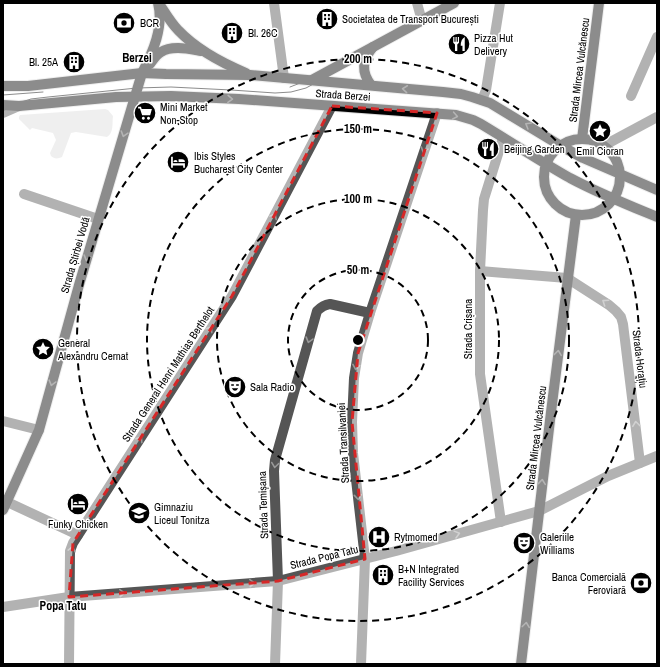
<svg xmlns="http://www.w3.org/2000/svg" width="660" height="667" viewBox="0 0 660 667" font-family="'Archivo Narrow',sans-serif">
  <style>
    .green { fill: #dcdcdc }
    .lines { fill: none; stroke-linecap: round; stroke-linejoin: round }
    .major-casing { stroke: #dbdbdb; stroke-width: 12 }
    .minor { stroke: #555; stroke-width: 10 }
    .major { stroke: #000; stroke-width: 10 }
    .tram { stroke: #000; stroke-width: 1 }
    .oneway { stroke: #595959 }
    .oneway2 { stroke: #999 }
    .marked { fill: none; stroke: #d62828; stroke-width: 3; stroke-dasharray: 8 5; stroke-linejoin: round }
    .ring { fill: none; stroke: #000; stroke-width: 2; stroke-dasharray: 7 5 }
    .labels { text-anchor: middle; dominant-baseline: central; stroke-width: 3; stroke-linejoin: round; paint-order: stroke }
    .poi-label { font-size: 11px; fill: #000; stroke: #fff; text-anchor: start }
    .street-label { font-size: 11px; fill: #000; stroke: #fff }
    .neighbourhood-label { font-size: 12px; font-weight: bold; fill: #000; stroke: #fff }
    .centre { fill: #000; stroke: #fff; stroke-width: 2 }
    .ring-label { font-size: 12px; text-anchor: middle; font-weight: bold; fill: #000; stroke: #fff; stroke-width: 3; stroke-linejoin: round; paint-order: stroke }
  </style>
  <rect width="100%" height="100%" fill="#fff"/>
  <path class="green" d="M105,109L108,110L113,116C112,123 114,133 107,137L76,132L71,133L62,157C58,159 54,159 51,156L50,153L56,140L53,133L32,128L30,130L19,119V117L20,115Z"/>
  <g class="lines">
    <g class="major-casing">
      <g id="major">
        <path d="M160,5C166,14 171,23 178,30C197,50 222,63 246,73"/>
        <path d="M150,64C153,60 156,55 161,52C172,45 189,49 201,51"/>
        <path d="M312,80L454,3"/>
        <path d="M371,85C361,72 362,60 373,47"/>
        <path d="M3,86H28L142,73L166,74L250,75L443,92L461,94L472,97L490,103L561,146L583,158L657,190"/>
        <path d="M3,105L19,106L116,97L171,96L239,99L456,115L473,120L481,124C511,142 540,161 570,178C598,193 628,205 657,217"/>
        <path d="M582,139L599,3"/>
        <circle cx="582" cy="177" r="38"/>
        <path d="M3,510L39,430L79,285L142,73C153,52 164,27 158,3"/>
        <path d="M521,664L551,412L576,215"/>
      </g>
    </g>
    <g class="minor">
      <path d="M274,3L284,78"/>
      <path d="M417,3L422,21"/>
      <path d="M631,96L657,37"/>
      <path d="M482,100L486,90L500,3"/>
      <path d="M3,113L19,106"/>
      <path d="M603,146L657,117"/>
      <path d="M24,194L98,219"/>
      <path d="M480,271L567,278L609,305L616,311L621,317L623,324L640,463"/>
      <path d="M3,421L39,430"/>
      <path d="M3,500L78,535"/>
      <path d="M501,522L480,374V271L483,210L484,199L503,138"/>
      <path d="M3,607L69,597L278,581L396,551L539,511L608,476L657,456"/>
      <path d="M69,664L70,551L73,543L232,296L332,106"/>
      <path d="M275,664L278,581L274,471L275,460L317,311C321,307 324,305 330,304L370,313"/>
      <path d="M361,664L365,559L353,453L352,422L354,378L358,353L370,313L437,113"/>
    </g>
    <use href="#major" class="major"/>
    <g class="tram">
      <path d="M290,87L308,80L373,44"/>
      <path d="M3,95L43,92"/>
      <path d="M3,111L12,105L31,99L48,97L137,88L171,87L231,90L275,93L291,92L306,88L319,81L460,3"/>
    </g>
  </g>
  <defs><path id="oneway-chevron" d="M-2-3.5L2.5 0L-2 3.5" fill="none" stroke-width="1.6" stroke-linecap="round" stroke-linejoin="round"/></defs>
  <g class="oneway">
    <use href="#oneway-chevron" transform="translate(405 89) rotate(-174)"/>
    <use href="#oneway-chevron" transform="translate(230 99) rotate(2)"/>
    <use href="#oneway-chevron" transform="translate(455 116) rotate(10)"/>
    <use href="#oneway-chevron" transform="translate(528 125) rotate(-149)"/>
    <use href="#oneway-chevron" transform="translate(124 134) rotate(107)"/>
    <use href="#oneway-chevron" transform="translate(87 258) rotate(106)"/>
    <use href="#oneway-chevron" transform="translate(558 353) rotate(-83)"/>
    <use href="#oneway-chevron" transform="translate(52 383) rotate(105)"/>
    <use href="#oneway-chevron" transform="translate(542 482) rotate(-84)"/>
    <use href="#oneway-chevron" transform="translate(526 625) rotate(-83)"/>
  </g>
  <g class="oneway2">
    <use href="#oneway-chevron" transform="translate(424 150) rotate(108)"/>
    <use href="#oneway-chevron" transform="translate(274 216) rotate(-62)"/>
    <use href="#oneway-chevron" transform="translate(605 302) rotate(-146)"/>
    <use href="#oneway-chevron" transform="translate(210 329) rotate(-57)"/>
    <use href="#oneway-chevron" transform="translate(309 340) rotate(106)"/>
    <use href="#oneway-chevron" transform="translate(356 367) rotate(100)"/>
    <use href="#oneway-chevron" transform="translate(636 424) rotate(-97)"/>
    <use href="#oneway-chevron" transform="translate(140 439) rotate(-57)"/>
    <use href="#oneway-chevron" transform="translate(275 465) rotate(98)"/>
    <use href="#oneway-chevron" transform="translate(358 497) rotate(84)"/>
    <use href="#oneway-chevron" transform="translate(457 534) rotate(-15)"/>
    <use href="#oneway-chevron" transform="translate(72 549) rotate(-76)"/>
    <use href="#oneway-chevron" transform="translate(252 583) rotate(-4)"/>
    <use href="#oneway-chevron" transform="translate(122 593) rotate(-4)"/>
  </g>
  <path d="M0 0H660V667H0ZM332,106L437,113L358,353L352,422L365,559L278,581L69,597L73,543L232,296Z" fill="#fff" fill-opacity=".55" fill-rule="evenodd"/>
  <path class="marked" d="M332,106L437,113L358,353L352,422L365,559L278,581L69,597L73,543L232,296Z"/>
  <g class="ring">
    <circle cx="358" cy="340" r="70"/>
    <circle cx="358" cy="340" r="141"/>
    <circle cx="358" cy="340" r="211"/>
    <circle cx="358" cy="340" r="281"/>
  </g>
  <defs>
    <g id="building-disc" transform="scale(1.15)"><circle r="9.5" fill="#000" stroke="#fff"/><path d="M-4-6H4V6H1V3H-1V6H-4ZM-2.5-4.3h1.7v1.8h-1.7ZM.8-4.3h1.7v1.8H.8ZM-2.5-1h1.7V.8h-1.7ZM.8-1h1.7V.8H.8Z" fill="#fff"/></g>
    <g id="bank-disc" transform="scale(1.15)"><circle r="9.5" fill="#000" stroke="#fff"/><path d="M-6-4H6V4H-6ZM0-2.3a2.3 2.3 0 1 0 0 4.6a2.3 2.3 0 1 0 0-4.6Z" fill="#fff"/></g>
    <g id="restaurant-disc" transform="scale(1.15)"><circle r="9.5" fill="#000" stroke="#fff"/><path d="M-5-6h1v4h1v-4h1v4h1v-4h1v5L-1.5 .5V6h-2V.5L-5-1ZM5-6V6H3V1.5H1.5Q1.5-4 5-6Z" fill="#fff"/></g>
    <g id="supermarket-disc" transform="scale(1.15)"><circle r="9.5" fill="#000" stroke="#fff"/><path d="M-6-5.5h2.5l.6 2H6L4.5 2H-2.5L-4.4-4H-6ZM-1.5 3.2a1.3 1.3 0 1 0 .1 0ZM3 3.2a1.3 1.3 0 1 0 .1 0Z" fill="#fff"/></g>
    <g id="sight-disc" transform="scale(1.15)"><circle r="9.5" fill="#000" stroke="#fff"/><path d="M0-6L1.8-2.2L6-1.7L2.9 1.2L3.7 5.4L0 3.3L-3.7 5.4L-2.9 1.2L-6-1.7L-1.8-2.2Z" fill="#fff"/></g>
    <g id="hotel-disc" transform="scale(1.15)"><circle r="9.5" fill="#000" stroke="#fff"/><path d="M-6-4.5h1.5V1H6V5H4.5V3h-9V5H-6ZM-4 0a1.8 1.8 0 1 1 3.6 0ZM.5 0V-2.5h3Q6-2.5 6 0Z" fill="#fff"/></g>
    <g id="theatre-disc" transform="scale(1.15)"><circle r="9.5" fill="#000" stroke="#fff"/><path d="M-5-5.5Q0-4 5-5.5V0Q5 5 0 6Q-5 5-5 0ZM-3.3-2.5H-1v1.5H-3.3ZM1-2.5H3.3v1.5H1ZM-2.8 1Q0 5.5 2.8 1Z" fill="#fff"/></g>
    <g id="school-disc" transform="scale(1.15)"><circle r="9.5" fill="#000" stroke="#fff"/><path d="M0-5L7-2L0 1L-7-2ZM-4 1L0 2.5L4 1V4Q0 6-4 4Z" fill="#fff"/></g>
    <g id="hospital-disc" transform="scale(1.15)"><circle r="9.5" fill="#000" stroke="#fff"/><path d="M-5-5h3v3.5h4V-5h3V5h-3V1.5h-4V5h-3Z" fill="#fff"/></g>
  </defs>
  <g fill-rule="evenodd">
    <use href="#building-disc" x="327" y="19"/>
    <use href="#bank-disc" x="124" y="23"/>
    <use href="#building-disc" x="232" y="33"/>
    <use href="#restaurant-disc" x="459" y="44"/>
    <use href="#building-disc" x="74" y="62"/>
    <use href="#supermarket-disc" x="145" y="113"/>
    <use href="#sight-disc" x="600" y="131"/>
    <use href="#restaurant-disc" x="488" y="149"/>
    <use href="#hotel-disc" x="178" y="162"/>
    <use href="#sight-disc" x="43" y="349"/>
    <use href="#theatre-disc" x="235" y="387"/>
    <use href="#hotel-disc" x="78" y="504"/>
    <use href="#school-disc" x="139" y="513"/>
    <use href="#hospital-disc" x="379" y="537"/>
    <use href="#theatre-disc" x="524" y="543"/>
    <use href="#building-disc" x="383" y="575"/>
    <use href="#bank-disc" x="641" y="583"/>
  </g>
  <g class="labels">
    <g class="poi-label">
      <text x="342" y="19">Societatea de Transport București</text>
      <text x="140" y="23">BCR</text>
      <text x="248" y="33">Bl. 26C</text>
      <text x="474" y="38">Pizza Hut<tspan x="474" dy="13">Delivery</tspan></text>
      <text x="58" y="62" text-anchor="end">Bl. 25A</text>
      <text x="160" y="107">Mini Market<tspan x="160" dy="13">Non-Stop</tspan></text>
      <text x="504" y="149">Beijing Garden</text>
      <text x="600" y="151" text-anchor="middle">Emil Cioran</text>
      <text x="194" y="156">Ibis Styles<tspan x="194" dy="13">Bucharest City Center</tspan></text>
      <text x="58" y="343">General<tspan x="58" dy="13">Alexandru Cernat</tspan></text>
      <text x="250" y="387">Sala Radio</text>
      <text x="154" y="507">Gimnaziu<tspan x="154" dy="13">Liceul Tonitza</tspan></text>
      <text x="78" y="524" text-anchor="middle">Funky Chicken</text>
      <text x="394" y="537">Rytmomed</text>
      <text x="540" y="537">Galeriile<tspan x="540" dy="13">Williams</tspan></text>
      <text x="398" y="569">B+N Integrated<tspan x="398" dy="13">Facility Services</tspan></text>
      <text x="626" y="577" text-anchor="end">Banca Comercială<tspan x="626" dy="13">Feroviară</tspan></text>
    </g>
    <g class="street-label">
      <text transform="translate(579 70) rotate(-83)">Strada Mircea Vulcănescu</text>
      <text transform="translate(343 95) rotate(4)">Strada Berzei</text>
      <text transform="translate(75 255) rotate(-74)">Strada Știrbei Vodă</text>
      <text transform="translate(468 329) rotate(-90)">Strada Crișana</text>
      <text transform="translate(640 359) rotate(83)">Strada Horațiu</text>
      <text transform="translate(168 374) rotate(-57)">Strada General Henri Mathias Berthelot</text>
      <text transform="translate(536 438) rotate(-83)">Strada Mircea Vulcănescu</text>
      <text transform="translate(343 443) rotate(-93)">Strada Transilvaniei</text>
      <text transform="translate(263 505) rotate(-92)">Strada Temișana</text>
      <text transform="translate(324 557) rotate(-14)">Strada Popa Tatu</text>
    </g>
    <g class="neighbourhood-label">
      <text x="137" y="58">Berzei</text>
      <text x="63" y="606">Popa Tatu</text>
    </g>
  </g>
  <circle cx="358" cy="340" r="6" class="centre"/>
  <g class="ring-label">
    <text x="358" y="63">200 m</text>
    <text x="358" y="133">150 m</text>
    <text x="358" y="203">100 m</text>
    <text x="358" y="274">50 m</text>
  </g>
  <rect width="660" height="667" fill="none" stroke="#000000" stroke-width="8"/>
</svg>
